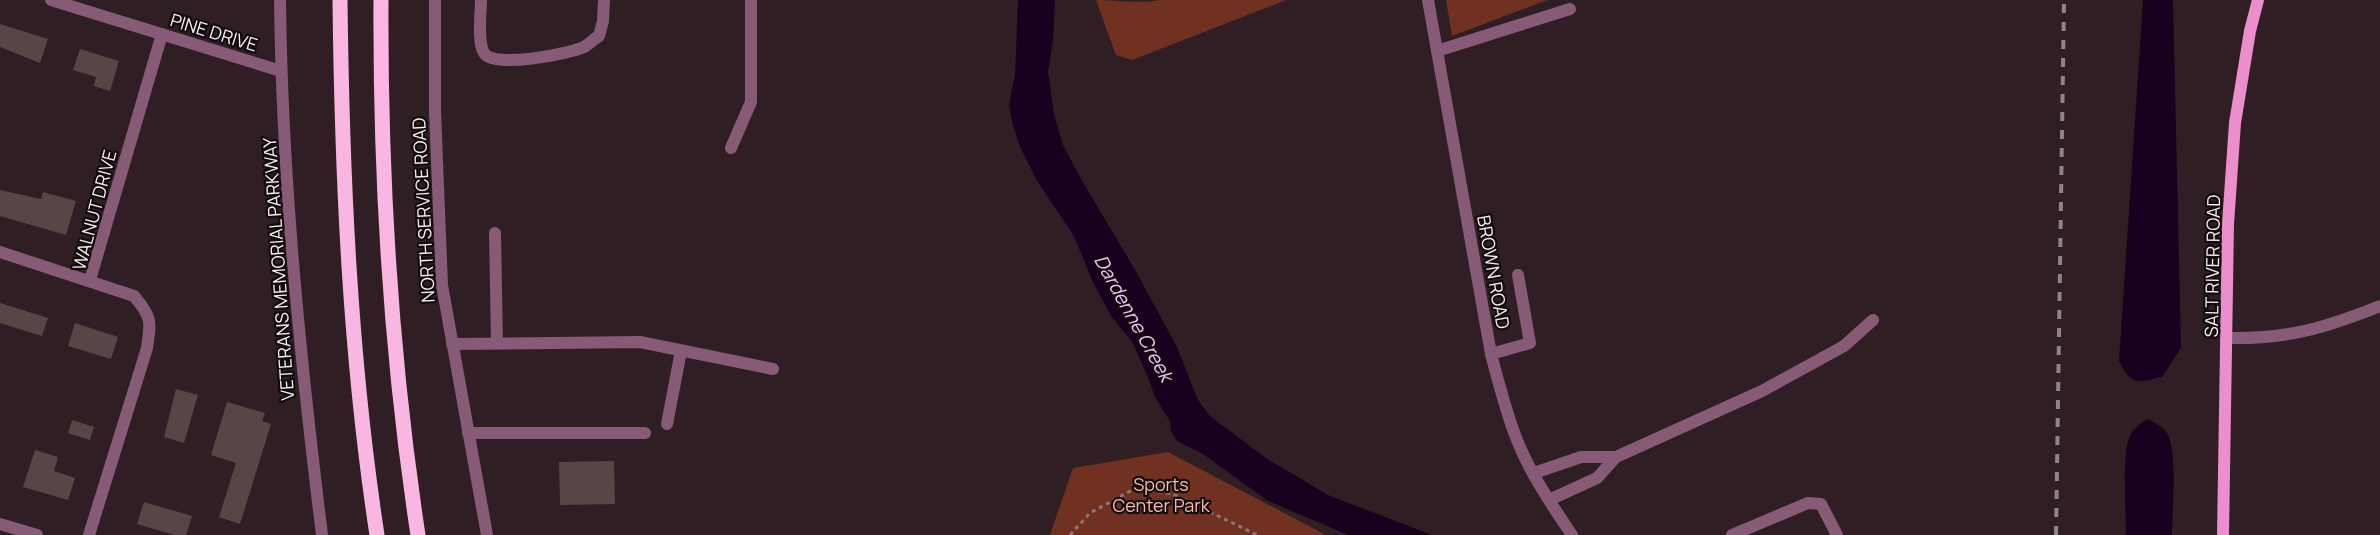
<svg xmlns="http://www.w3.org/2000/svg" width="2380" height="535" viewBox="0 0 2380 535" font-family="Manrope,sans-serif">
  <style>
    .green { fill: #713120 }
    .water { fill: #18001e }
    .building { fill: #584646 }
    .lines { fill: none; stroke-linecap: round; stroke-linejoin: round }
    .path { stroke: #87797d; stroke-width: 3; stroke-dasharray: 4 4; stroke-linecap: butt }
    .minor { stroke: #875a78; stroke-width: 12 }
    .major { stroke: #ea8ecc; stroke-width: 12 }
    .highway { stroke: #f8b6e1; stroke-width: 15 }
    .rail { stroke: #918387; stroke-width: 4; stroke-dasharray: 9 9; stroke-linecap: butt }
    .labels { text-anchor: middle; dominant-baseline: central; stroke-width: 4.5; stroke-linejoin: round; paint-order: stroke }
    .street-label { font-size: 18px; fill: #f9eef1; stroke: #120b0d }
    .park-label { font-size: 18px; fill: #f9bbaa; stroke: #120b0d }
    .water-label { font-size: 19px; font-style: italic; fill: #f5c0fe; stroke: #120b0d }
  </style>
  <rect width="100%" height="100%" fill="#2f1f24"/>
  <g class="green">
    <path d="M1096,0C1115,0 1143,4 1160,0H1286L1132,60L1116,55Z"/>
    <path d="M1446,0H1547L1452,36Z"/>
    <path d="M1168,452L1326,535H1050L1073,468Z"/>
  </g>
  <g class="water">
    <path d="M1018,0H1055L1053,40L1048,72L1054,114L1063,145L1081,179L1134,268L1177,347L1198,400L1210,416L1266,458L1328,495L1432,535H1348L1268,501L1203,454L1177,441L1171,431L1170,421L1155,397L1145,370L1131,340L1111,316L1092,280L1074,236L1037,181L1020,147L1012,122L1009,104L1015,74Z"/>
    <path d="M2143,0H2173L2181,348L2162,377C2137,383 2132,386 2119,361Z"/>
    <path d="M2148,419C2155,423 2162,426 2167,433C2178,450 2172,513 2172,535H2126C2126,514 2122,454 2129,438C2133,428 2139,424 2148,419Z"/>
  </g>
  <g class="building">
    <path d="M0,24L48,39L40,63L0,47Z"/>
    <path d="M80,49L119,61L110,91L94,86L96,77L73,70Z"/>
    <path d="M0,190L41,199L43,192L76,201L66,235L0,216Z"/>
    <path d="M0,303L48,318L42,336L0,323Z"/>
    <path d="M75,323L118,337L111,359L68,346Z"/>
    <path d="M176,389L198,395L184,443L164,437Z"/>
    <path d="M227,402L265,413L262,421L271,424L240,524L219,517L236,463L211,455Z"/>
    <path d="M72,420L94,427L90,440L68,433Z"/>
    <path d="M35,450L58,457L54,471L75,478L68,500L23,487Z"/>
    <path d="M614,461L615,504L560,505L559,462Z"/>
    <path d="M144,502L192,516L186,535H174L137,524Z"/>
  </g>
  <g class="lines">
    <path class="path" d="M1070,535L1090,513L1134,489L1173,494L1257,535"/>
    <g class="minor">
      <path d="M51,0L281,71"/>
      <path d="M280,0C282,179 300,357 322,535"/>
      <path d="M435,0V111L442,285L487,535"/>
      <path d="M481,0C481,13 477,42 484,53C494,69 568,54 584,47C589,44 594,39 599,36L603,21L604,0"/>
      <path d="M1428,0L1491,354C1498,381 1505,408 1515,435C1528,470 1551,504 1572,535"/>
      <path d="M1437,51L1570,9"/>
      <path d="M731,148L751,102V0"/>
      <path d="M495,233L497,343"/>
      <path d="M0,252L134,296C152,317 151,321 147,348L89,535"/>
      <path d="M90,280L162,34"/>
      <path d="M2228,338C2288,339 2325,328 2380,306"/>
      <path d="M452,344L640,342L773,369"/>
      <path d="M1491,354L1530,343L1518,275"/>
      <path d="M667,424L681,351"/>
      <path d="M468,433H645"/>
      <path d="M1534,473L1581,457H1616"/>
      <path d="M1549,500L1597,478L1616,457L1762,391L1844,346L1873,320"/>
      <path d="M0,524L37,535"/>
      <path d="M1732,535L1808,503L1821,504L1837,535"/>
    </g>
    <path class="major" d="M2223,535L2228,224L2235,123L2250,31L2258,0"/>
    <g class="highway">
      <path d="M340,0C342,179 350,358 377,535"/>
      <path d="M381,0C380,179 391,358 418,535"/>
    </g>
    <path class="rail" d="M2056,535L2064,0"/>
  </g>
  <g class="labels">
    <g class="street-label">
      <text transform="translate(214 32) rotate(17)">PINE DRIVE</text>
      <text transform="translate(94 210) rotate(-75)">WALNUT DRIVE</text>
      <text transform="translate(423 210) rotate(-93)">NORTH SERVICE ROAD</text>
      <text transform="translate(2212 266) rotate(-89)">SALT RIVER ROAD</text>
      <text transform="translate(278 269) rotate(-94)">VETERANS MEMORIAL PARKWAY</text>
      <text transform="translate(1494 272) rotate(80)">BROWN ROAD</text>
    </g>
    <g class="park-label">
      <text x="1161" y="484">Sports<tspan x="1161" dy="21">Center Park</tspan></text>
    </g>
    <g class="water-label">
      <text transform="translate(1134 318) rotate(61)">Dardenne Creek</text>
    </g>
  </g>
</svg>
